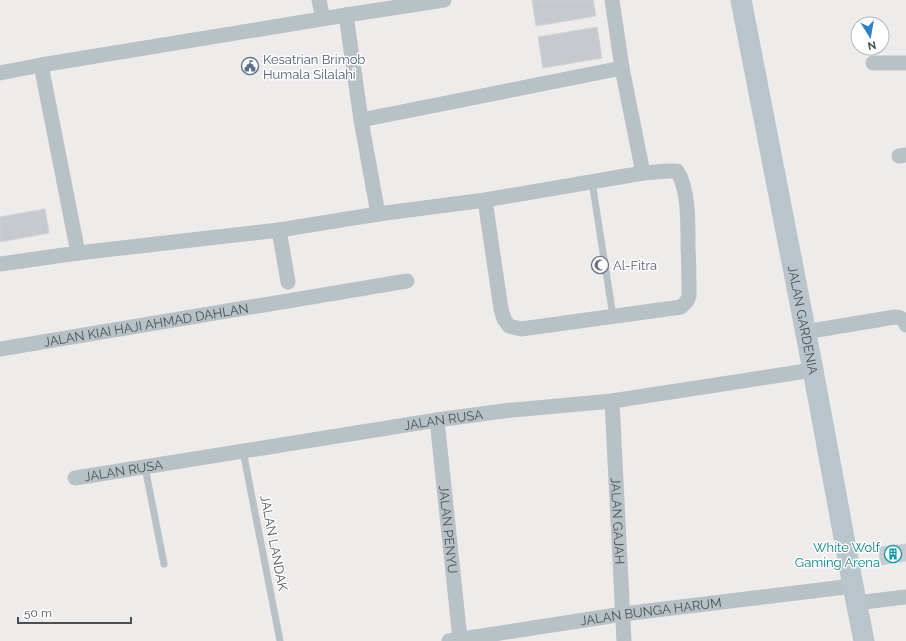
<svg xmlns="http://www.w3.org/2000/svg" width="906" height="641" viewBox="0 0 906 641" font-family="Raleway,sans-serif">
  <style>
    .building { fill: #c6c9cd; stroke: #d0d2d6 }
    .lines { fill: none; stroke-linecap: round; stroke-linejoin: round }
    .lane { stroke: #b8c1c6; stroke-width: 7 }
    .street { stroke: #b8c1c6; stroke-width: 15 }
    .secondary { stroke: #b9c4cb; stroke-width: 21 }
    .labels { text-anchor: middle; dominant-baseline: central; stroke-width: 3; stroke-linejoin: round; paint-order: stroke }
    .service-label { font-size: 13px; fill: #4e5e75; stroke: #fff; text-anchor: start }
    .worship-label { font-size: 13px; fill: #5b616d; stroke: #fff; text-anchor: start }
    .street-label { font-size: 13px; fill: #465056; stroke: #fff }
    .culture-label { font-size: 13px; fill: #0d838f; stroke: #fff; text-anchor: end }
  </style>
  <rect width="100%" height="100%" fill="#eeebeb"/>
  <g class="building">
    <path d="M532,0H593L596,16L536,26Z"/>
    <path d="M597,27L602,58L543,68L538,37Z"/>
    <path d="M45,209L49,233L0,242V217Z"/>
    <path d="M906,544V561L881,565L878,547Z"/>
  </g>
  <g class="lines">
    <g class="lane">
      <path d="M592,182L613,316"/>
      <path d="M243,451L280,641"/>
      <path d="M145,467L164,564"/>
    </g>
    <g class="street">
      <path d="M319,0L323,18"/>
      <path d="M612,0L622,68L643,173"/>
      <path d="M346,15L361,120L378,214"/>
      <path d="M873,63H906"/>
      <path d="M41,65L78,253"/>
      <path d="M0,73L41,65L346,15L444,0"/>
      <path d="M361,120L622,68"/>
      <path d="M899,156L906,155"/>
      <path d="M279,230L288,282"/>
      <path d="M0,264L78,253L279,230L378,214L485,200L643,173L668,171H677C689,189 688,225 688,247C689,263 689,279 689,296L687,301L681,307L521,329L509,326L504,319L501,309L485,200"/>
      <path d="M805,332L895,317C901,317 904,319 906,325"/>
      <path id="s1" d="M0,349L407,281"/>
      <path id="s2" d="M612,401L624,641"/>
      <path id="s3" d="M437,420L460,639"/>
      <path id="s4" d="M75,478L437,420L503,411L612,401L813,370"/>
      <path d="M856,603L906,597"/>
      <path id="s5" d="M449,641L623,614L853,586"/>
    </g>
    <path class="secondary" id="s6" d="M741,0L813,370L853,586L864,641"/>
  </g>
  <defs>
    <g id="civic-ring" transform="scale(0.9)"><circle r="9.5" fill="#fff" stroke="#5c6f8a" stroke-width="1.5"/><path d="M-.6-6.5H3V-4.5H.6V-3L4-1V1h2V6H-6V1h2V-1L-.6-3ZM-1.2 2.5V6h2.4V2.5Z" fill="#5c6f8a"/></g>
    <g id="mosque-ring" transform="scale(0.9)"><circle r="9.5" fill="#fff" stroke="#6b7280" stroke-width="1.5"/><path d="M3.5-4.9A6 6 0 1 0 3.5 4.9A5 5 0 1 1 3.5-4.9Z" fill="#6b7280"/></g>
    <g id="building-ring" transform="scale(0.9)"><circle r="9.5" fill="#fff" stroke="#0f9aa8" stroke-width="1.5"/><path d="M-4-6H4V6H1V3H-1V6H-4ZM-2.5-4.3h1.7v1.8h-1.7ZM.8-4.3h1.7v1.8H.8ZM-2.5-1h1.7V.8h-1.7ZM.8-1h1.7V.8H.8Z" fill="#0f9aa8"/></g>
  </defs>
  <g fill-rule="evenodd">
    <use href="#civic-ring" x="250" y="66"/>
    <use href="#mosque-ring" x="600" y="265"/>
    <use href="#building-ring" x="893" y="554"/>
  </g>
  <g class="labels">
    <g class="service-label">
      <text x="263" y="59">Kesatrian Brimob<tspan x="263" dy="15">Humala Silalahi</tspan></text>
    </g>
    <g class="worship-label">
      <text x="613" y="265">Al-Fitra</text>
    </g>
    <g class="street-label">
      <text stroke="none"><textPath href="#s6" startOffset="326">JALAN GARDENIA</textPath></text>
      <text stroke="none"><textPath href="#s1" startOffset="148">JALAN KIAI HAJI AHMAD DAHLAN</textPath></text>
      <text stroke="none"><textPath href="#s4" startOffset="373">JALAN RUSA</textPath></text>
      <text stroke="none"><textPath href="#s4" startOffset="49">JALAN RUSA</textPath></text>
      <text stroke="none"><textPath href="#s2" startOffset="120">JALAN GAJAH</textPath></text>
      <text stroke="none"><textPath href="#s3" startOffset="110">JALAN PENYU</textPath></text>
      <text transform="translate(274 543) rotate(79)">JALAN LANDAK</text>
      <text stroke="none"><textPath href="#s5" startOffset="204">JALAN BUNGA HARUM</textPath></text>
    </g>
    <g class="culture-label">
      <text x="880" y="547">White Wolf<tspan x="880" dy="15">Gaming Arena</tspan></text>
    </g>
  </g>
  <g transform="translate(870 36) rotate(169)"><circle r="19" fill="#ffffff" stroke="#b5b9bb"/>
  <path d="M0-3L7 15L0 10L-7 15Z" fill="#2e81c5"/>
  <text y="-6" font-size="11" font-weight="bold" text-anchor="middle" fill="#465056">N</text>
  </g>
  <path d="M18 617v6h113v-6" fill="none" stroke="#465056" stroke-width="2"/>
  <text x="24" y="617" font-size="12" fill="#465056" stroke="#ffffff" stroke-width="3" paint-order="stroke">50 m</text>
</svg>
